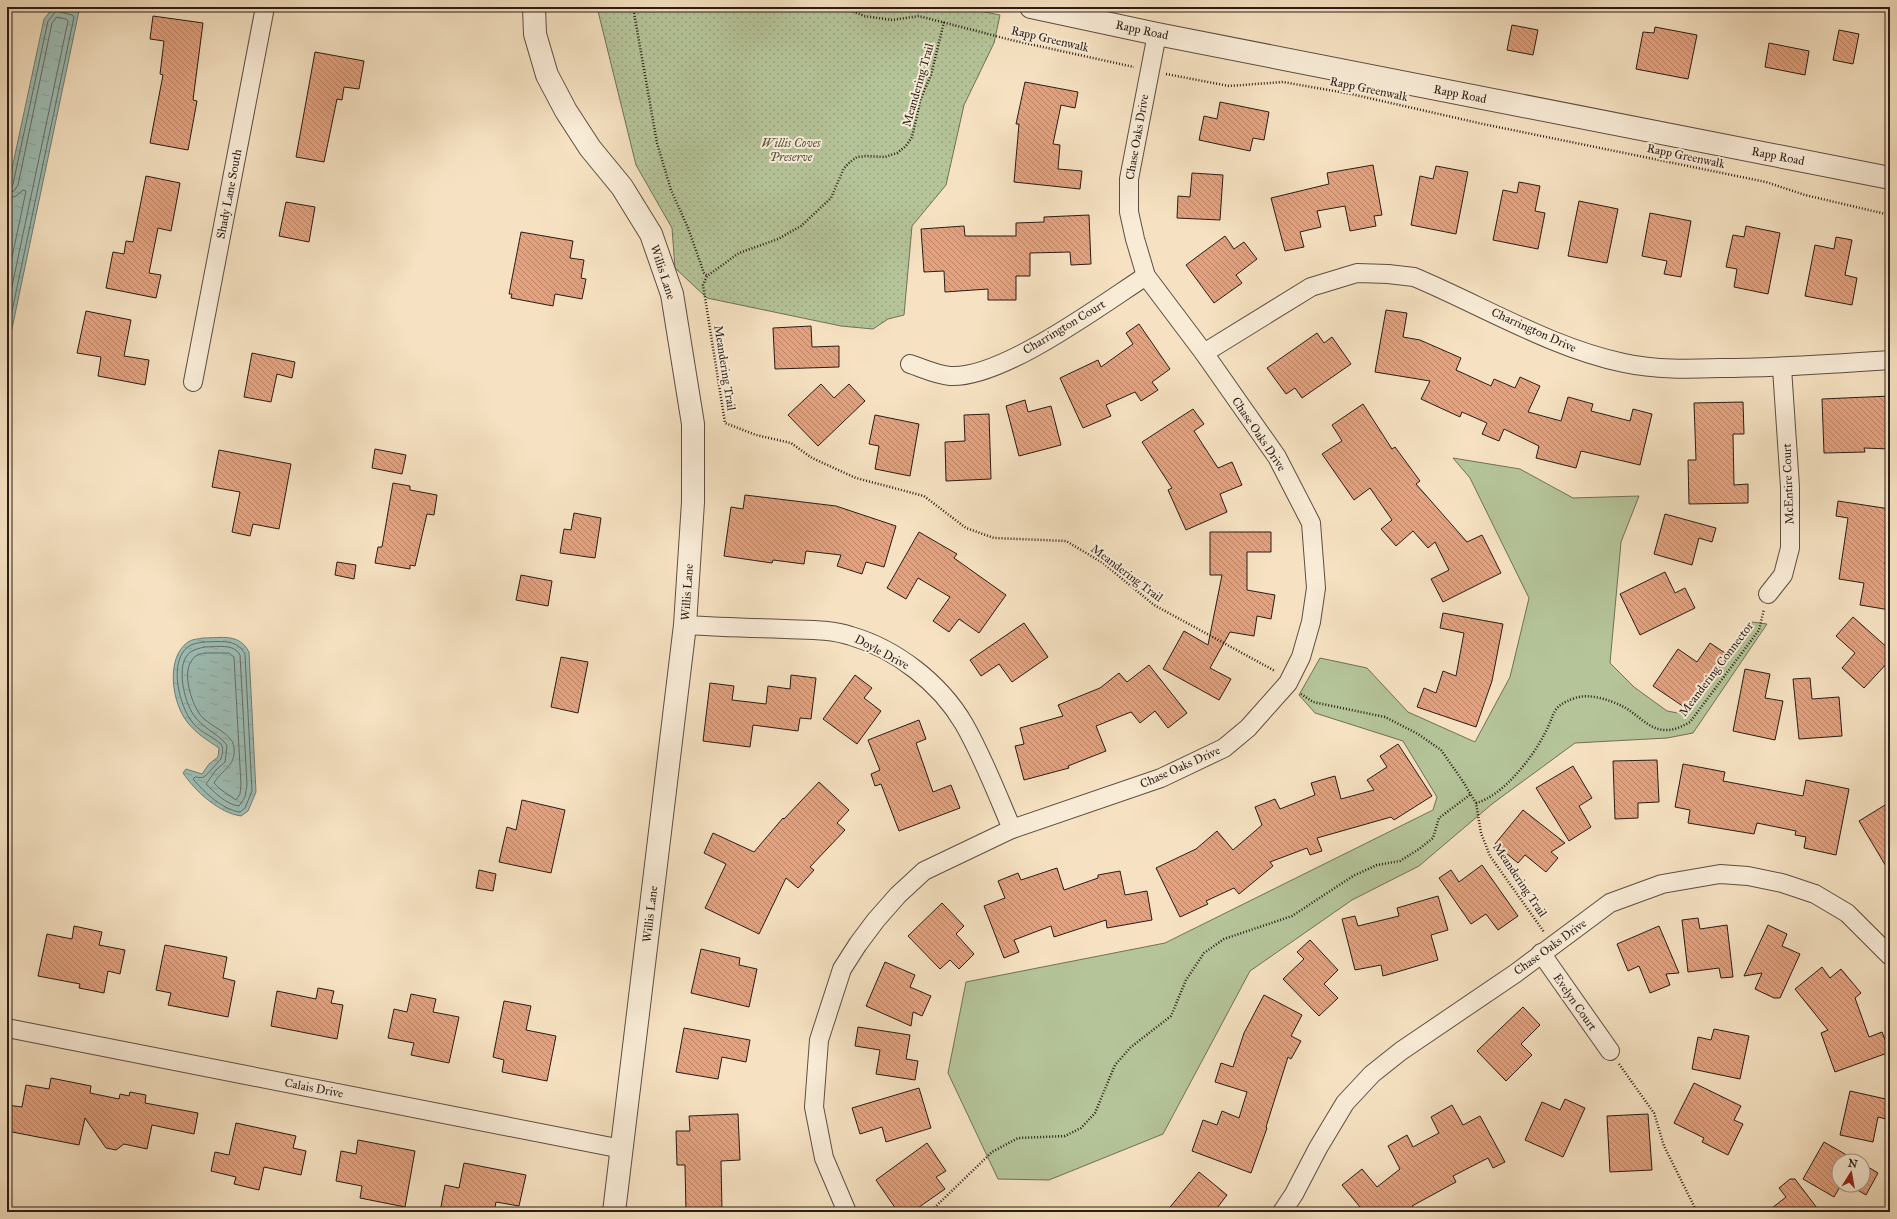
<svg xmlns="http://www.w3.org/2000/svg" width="1897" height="1219" viewBox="0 0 1897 1219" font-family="'IM FELL Great Primer',serif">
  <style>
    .green { fill: #b5c499; stroke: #707058 }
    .park { fill: url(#park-dots); stroke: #707058 }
    .water { fill: url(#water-ripples); stroke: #6f7d75 }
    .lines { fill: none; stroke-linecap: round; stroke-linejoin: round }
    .shore { stroke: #646c66; stroke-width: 1 }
    .building { fill: url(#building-back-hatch); stroke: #2a1c16 }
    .minor-casing { stroke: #5d4e41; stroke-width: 20 }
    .tertiary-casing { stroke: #5d4e41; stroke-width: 24 }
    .path { stroke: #2a1c16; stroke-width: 2.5; stroke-dasharray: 1 2; stroke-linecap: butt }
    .minor { stroke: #f9ecd7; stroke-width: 18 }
    .tertiary { stroke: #f9ecd7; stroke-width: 22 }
    .labels { text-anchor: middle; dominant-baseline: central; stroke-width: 4; stroke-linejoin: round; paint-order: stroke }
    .street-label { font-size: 12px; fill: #2a1c16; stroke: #f9ecd7 }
    .park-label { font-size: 12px; font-style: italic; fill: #544e3d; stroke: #f9ecd7 }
  </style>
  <defs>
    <pattern id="park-dots" width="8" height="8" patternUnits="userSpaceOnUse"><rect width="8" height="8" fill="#b5c499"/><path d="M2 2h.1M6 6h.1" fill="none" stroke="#9ca883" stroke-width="1.8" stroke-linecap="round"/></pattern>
    <pattern id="water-ripples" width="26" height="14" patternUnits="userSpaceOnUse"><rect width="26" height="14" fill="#9dbdb5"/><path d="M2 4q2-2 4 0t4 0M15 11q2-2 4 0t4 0" fill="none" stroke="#87a29b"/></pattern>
    <pattern id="building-back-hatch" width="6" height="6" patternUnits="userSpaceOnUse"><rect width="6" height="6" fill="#e4a27f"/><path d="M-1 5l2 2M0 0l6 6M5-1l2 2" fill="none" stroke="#b98367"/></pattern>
  </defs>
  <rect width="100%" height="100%" fill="#f6e2c2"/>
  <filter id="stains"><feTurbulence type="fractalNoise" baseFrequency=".005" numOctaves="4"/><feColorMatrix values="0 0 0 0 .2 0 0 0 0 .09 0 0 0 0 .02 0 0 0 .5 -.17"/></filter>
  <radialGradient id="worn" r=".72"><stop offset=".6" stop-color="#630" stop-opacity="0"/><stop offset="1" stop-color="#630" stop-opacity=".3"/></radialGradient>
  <path class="green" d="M1453,458L1520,469L1573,498L1639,496L1621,542L1610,663L1634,687L1667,711L1683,714L1689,710L1736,647L1752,622L1767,624L1693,733L1667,738L1575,743L1492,804L1419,866L1352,900L1250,971L1163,1134L1049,1180L998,1179L948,1073L966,982L1165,943L1433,810L1437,797L1403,741L1315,713L1299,695L1320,658L1367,668L1408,712L1475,742L1510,677L1529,598L1470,478Z"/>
  <path class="park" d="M597,7H960L1000,15L994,43L964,105L946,185L912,226L904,315L888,319L873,329L841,326L707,298L675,268L672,228L636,165Z"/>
  <g class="water">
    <path d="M53,8L79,11L10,338L7,340V192L44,19Z"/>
    <path d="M203,638C222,638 239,633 249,652L256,792L248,811L241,816C219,813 195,791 183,773L186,769L202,774L209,764L218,757L219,748C207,740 197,734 188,723C172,704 165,658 188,642C192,639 199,639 203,638Z"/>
  </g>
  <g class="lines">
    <g class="shore">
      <path d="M7,188L11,187L13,184L48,21L56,11L72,15L74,17L7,335"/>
      <path d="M7,193L14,191L18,185L52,23L57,17L66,19L68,21L7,310"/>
      <path d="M7,199L16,196L23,190L26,191L7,281"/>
      <path d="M203,642C219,642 237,638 245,654L252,791L245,808L240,812C223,810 204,792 193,779L195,777C198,777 202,779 205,776C208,774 217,763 221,759C222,755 224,748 221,744C211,735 198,732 190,719C178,701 168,657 191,645C195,643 200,643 203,642Z"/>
      <path d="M204,647C216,647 234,643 240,655L247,785L245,797L239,806C227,805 214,792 206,784L216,770L225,762L227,746C224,738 203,728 196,718C185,706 177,671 186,657C190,650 197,649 204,647Z"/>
      <path d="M205,653H229L234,657L241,785L240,794L236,800L220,789L214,783C222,769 236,767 234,747C232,732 207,726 199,713C191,701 182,673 192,660C195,655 200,654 205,653Z"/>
    </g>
  </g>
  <g class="building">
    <path d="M153,16L203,23L193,100L197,101L188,150L150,143L163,75L160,74L164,41L150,39Z"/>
    <path d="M1512,25L1538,30L1533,55L1507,50Z"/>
    <path d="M1655,27L1697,35L1688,79L1636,69L1643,32L1654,33Z"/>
    <path d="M1839,30L1859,34L1853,64L1833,60Z"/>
    <path d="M1769,43L1809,51L1805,75L1765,67Z"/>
    <path d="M315,52L364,61L359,89L344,87L342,100L337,99L324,162L296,157Z"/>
    <path d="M1025,82L1078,92L1075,108L1061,105L1053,144L1060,145L1058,169L1082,171L1080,189L1014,182L1019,124H1016Z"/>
    <path d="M1220,102L1269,112L1264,140L1253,138L1250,151L1199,140L1204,116L1217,119Z"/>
    <path d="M1373,165L1382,215L1374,216L1376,226L1350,231L1345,206L1317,211L1321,227L1300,232L1304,247L1285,251L1271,198L1329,184L1327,173Z"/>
    <path d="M1436,166L1468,172L1456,234L1411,225L1420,176L1433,179Z"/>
    <path d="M1192,173L1223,175L1220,220L1177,218L1178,196L1190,197Z"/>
    <path d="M146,176L180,183L171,231L158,228L149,273L161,275L156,298L106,288L113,252L124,254L126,241L133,242Z"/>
    <path d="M1519,182L1540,186L1535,211L1545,213L1538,249L1493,240L1503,190L1517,193Z"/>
    <path d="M1579,201L1618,209L1607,263L1568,256Z"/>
    <path d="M286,202L315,207L309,242L279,236Z"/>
    <path d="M1650,213L1691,221L1681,277L1664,274L1667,261L1642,256Z"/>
    <path d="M1089,215L1091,264L1071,265L1070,252L1030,253V276H1016V300H988V289L945,292L944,271L924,272L921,229L964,226L965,236H1016V223L1044,222V217Z"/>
    <path d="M1746,226L1780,233L1768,294L1734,287L1737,269L1726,267L1733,235L1744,237Z"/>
    <path d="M521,232L573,241L570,258L584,260L581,278L586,279L582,299L555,294L553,306L511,298L512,294H509Z"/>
    <path d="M1225,236L1234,249L1244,242L1257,259L1236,275L1242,283L1214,303L1186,265Z"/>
    <path d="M1836,237L1852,240L1845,275L1857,278L1852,305L1805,296L1815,245L1834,249Z"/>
    <path d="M1386,310L1407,313L1403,337L1420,340L1461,358L1456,370L1491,386L1494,379L1515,388L1520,377L1540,386L1528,412L1561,421L1568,397L1593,404L1591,411L1630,421L1633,409L1652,414L1640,465L1581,451L1576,468L1536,458L1539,446L1504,429L1499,441L1482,434L1487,423L1462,412L1460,417L1421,399L1430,381L1375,372Z"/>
    <path d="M86,311L131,320L124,356L149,360L145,385L98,376L101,357L77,353Z"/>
    <path d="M1139,324L1170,369L1152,382L1158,390L1141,401L1135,392L1106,405L1111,416L1083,428L1060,378L1098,360L1101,367L1133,344L1126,333Z"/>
    <path d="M811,326L812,347L839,346V367L775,369L773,328Z"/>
    <path d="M1317,333L1324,343L1332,337L1351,364L1302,398L1295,388L1286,394L1267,368Z"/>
    <path d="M252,353L295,362L292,378L277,374L271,402L244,397Z"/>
    <path d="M821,384L834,398L849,384L865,401L818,446L788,415Z"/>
    <path d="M1890,396V449L1864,448L1865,452L1824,453L1822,399Z"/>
    <path d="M1025,400L1028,412L1051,406L1061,445L1019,456L1006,406Z"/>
    <path d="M1743,402L1744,434H1733L1734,485L1748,484V503L1689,504L1688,460H1696L1694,403Z"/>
    <path d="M1363,404L1392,449L1395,447L1420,481L1416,484L1467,542L1482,535L1501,573L1443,602L1431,579L1449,570L1435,542L1428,548L1413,531L1396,546L1381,529L1392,520L1370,488L1354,500L1322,454L1342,441L1332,425Z"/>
    <path d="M1193,409L1204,424L1194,431L1218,468L1232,462L1242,485L1220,494L1227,512L1186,530L1168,490L1172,488L1142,442Z"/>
    <path d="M989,414L991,479L946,481L945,442L965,441L964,415Z"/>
    <path d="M875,415L919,424L910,476L875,469L879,446L869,444Z"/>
    <path d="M375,449L406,455L402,474L372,468Z"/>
    <path d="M219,450L291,464L279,529L253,524L250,536L232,532L240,492L212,487Z"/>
    <path d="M393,483L410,486V490L437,495L434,515L427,514L415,566L410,565V569L375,563L378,547H382Z"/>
    <path d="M745,495L836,506L896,526L884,567L866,562L862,574L837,566L841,555L806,551L804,564L773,560L772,563L724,556L731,507L743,509Z"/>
    <path d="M1838,501L1890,509V537L1885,564L1890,565V610L1860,605L1864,583L1839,579L1848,518L1836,516Z"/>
    <path d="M574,513L601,518L595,558L560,553L564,529L571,530Z"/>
    <path d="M1665,514L1716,528L1712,542L1699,538L1692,565L1654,554Z"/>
    <path d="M919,532L957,554L954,558L1006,595L979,633L959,619L949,632L933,621L950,597L918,578L906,599L887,588Z"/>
    <path d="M1210,532H1271V552H1247V590L1275,595L1271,619L1257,616L1254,636L1230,632L1210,668L1231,679L1219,700L1163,669L1184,631L1208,645L1222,575H1210Z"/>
    <path d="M337,562L356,565L354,579L335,575Z"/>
    <path d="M1665,572L1675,593L1685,588L1695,608L1640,635L1620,594Z"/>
    <path d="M521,575L552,581L548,606L516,600Z"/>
    <path d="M1443,613L1503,624L1492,681L1476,727L1417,707L1424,688L1436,693L1443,671L1456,676L1464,633L1440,628Z"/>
    <path d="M1853,617L1890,650V660L1864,688L1842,668L1855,653L1836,636Z"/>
    <path d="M1024,623L1048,657L1012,682L999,664L981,676L970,660Z"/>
    <path d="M1710,643L1728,655L1690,711L1653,686L1678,649L1697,662Z"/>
    <path d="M561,657L588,662L578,713L551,707Z"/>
    <path d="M1149,665L1187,713L1168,728L1155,711L1140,723L1131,712L1096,726L1106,751L1068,766L1069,768L1024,780L1015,746L1024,744L1020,728L1063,716L1058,705L1100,688L1119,673L1127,682Z"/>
    <path d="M1745,669L1770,674L1765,698L1783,701L1775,740L1733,731Z"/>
    <path d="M791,675L816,678L811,719L800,718L798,731L753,725L750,747L703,741L710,683L734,686L732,700L766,704L768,686L790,689Z"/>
    <path d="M855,675L872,688L864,698L881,711L857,744L823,719Z"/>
    <path d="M1810,678L1812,699L1839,697L1842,736L1799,739L1793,679Z"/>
    <path d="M919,720L926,739L916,743L933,792L951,785L960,808L899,831L881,784L875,786L871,774L880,770L868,740Z"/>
    <path d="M1398,744L1432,796L1394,820L1391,817L1317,838L1322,851L1310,855L1307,848L1270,862L1273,866L1239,894L1234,888L1206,901L1208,904L1180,917L1156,868L1196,849L1217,831L1233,850L1262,825L1255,807L1275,799L1280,809L1315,795L1311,783L1335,776L1341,799L1374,790L1367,780L1387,767L1380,756Z"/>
    <path d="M1657,760L1659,802L1638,803V818L1615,819L1613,761Z"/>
    <path d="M1683,764L1725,772L1723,781L1803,796L1806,780L1849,789L1836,855L1804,848L1806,837L1795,835L1796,831L1757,823L1754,834L1688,823L1690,810L1675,807Z"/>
    <path d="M1573,766L1592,798L1579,806L1591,827L1569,841L1536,788Z"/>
    <path d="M819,782L849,810L837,823L845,830L810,867L814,870L798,888L786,878L759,934L705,908L726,864L704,853L713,833L754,852L783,818L784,819Z"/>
    <path d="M522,800L565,810L551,873L499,862L507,827L516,830Z"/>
    <path d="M1890,802V873L1859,821Z"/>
    <path d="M1523,810L1565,843L1551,852L1558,858L1546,872L1525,855L1518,863L1495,844Z"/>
    <path d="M1482,865L1518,916L1498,930L1486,914L1471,924L1439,878L1451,870L1459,882Z"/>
    <path d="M1057,868L1064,890L1098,878V875L1120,871L1125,895L1147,891L1152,920L1107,928L1106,920L1054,937L1051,926L1014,940L1019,952L1004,958L984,906L1005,898L998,881L1018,873L1021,880Z"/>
    <path d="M479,870L496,874L493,891L476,888Z"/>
    <path d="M1438,896L1448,930L1431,935L1438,960L1383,976L1381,965L1355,970L1342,919L1355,916L1358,926L1399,916L1397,908Z"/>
    <path d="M942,903L964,926L956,934L974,954L959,969L950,960L940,969L908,936Z"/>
    <path d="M1698,918L1700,929L1727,925L1733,977L1721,978L1719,968L1688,972L1682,920Z"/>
    <path d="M1768,925L1787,934L1782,946L1800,954L1780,998H1774L1755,989L1762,973L1744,976Z"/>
    <path d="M74,926L102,932L99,945L125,950L120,974L108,971L104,993L79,988L80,984L38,976L47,934L72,939Z"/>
    <path d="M1659,926L1679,973L1666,974L1670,985L1650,993L1639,966L1628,971L1617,944Z"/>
    <path d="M1310,940L1338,970L1324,984L1338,998L1319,1016L1283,979L1304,959L1297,952Z"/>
    <path d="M165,945L227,957L223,978L235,981L228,1017L168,1005L171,993L156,990Z"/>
    <path d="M701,949L740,958L739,965L757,969L749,1007L691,993Z"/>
    <path d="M885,962L915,975L910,987L931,996L922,1016L913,1012L911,1026L866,1006Z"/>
    <path d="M1822,967L1830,978L1841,969L1861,993L1855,998L1869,1037L1882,1032L1890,1052L1835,1072L1821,1033L1828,1030L1795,989Z"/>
    <path d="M318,988L334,991L331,1003L343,1005L337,1039L271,1026L277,991L316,999Z"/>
    <path d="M411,994L436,999L433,1012L459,1017L449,1063L411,1055L414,1043L388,1038L394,1009L407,1012Z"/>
    <path d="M1264,995L1302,1015L1291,1036L1301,1041L1291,1059L1288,1057L1266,1127L1267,1128L1251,1173L1192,1151L1203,1120L1217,1125L1222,1111L1239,1118L1247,1092L1215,1082L1221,1063L1233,1067L1244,1033Z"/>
    <path d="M504,1001L531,1006L526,1030L556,1036L547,1081L502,1072L504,1060L493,1057Z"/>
    <path d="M1523,1007L1540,1025L1521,1044L1532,1055L1506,1081L1477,1051Z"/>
    <path d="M858,1027L910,1035L906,1059L918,1061L915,1080L876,1074L880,1050L855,1046Z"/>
    <path d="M684,1028L750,1040L746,1062L722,1057L718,1079L676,1072Z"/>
    <path d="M1714,1029L1749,1036L1740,1079L1692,1069L1698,1037L1711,1040Z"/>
    <path d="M51,1078L91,1086L90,1093L119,1099L120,1094L129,1096L130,1092L146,1095L145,1103L198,1113L194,1134L152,1125L147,1149L124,1144L116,1150L106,1148L85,1118L79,1145L7,1131V1105L22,1107L26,1085L49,1089Z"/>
    <path d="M1694,1083L1741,1106L1734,1120L1743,1124L1728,1155L1702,1142L1704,1138L1674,1123Z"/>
    <path d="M919,1088L931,1128L886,1142L882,1127L860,1134L852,1108Z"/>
    <path d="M1850,1091L1890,1100V1120L1878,1117L1873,1142L1840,1135Z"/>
    <path d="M1565,1099L1585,1108L1563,1157L1525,1140L1542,1102L1560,1110Z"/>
    <path d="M1452,1105L1463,1125L1480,1116L1505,1162L1493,1168L1488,1158L1453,1176L1456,1182L1412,1206L1417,1212H1364L1342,1185L1362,1169L1377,1187L1400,1169L1388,1146L1407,1135L1413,1147L1439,1133L1431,1117Z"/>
    <path d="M738,1114L740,1160L721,1161L722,1212H686L685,1165H677L676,1131H690L689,1116Z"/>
    <path d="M1648,1114L1652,1170L1610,1172L1607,1116Z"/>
    <path d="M236,1123L296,1136L293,1148L306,1151L301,1175L264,1167L259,1190L234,1184L236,1177L211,1171L215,1152L229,1155Z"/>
    <path d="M358,1140L415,1151L405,1207L360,1198L362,1186L336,1181L341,1151L356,1154Z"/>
    <path d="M1824,1142L1857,1161H1839V1185H1841L1834,1197L1803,1179Z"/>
    <path d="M927,1143L946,1171L936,1177L945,1189L912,1212H898L876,1180Z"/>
    <path d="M464,1163L526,1175L519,1206L496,1202L494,1212H440L445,1185L459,1188Z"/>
    <path d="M1863,1164L1878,1173L1866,1195L1849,1185H1863Z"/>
    <path d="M1199,1172L1227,1195L1214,1212H1166Z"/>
    <path d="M1790,1179H1795L1820,1212H1767L1786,1197L1779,1188Z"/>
  </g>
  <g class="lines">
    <g class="minor-casing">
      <g id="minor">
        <path d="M1204,353L1311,287L1357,273L1388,274L1414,277C1483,306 1552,348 1624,363C1656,370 1688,369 1721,368C1777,368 1833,364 1890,360"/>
        <path d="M910,364C922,368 937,375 950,376C1002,379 1101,305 1146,276"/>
        <path d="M193,382L265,7"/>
        <path d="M1768,594L1783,575L1790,548V487L1782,368"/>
        <path d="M685,625C718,627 751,628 785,629C807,630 830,629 851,636C896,649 940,683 964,724C983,757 997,794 1012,829"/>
        <path d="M1541,953L1610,1051"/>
        <path d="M7,1028L622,1149"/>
        <path d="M847,1212L824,1158L814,1107L819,1040L842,969L858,944L876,920L898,895L924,871L1012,829L1161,778L1224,748L1248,728L1288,683L1301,657L1311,622L1316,588L1311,523L1277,457L1204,353L1146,276L1135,239L1129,212V179L1157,34"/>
        <path d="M1282,1212L1294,1194L1318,1148L1345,1103L1372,1074L1401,1051L1516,973L1610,903L1662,884L1720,874L1748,876L1782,883L1815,894L1847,913L1890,956"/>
      </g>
    </g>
    <g class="tertiary-casing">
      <g id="tertiary">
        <path d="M534,7L535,34L547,75L566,111L590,148L622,187L651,234L672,294L693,424V502L685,625L614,1212"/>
        <path d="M1031,7L1157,34L1890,178"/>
      </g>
    </g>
    <g class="path">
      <path d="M633,7L657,143L671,190L688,228L704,273L707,276"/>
      <path d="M842,7L864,16L892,20L919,16L1011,40L1134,67"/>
      <path d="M944,22L931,75L921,98L912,137L906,146L897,153L885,157L866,156L857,157L850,162L844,168L831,198L801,226L778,239L739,253L707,276L703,285L725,423L756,435L791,443L812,458L856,478L924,496L966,528L994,538L1066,541L1103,563L1154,605L1275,671"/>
      <path d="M1166,74L1229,86L1283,82L1351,94L1483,124L1766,182L1805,195L1890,215"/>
      <path d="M1301,694L1313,702L1385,717L1418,734L1441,750L1462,780L1476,803L1481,833L1490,856L1544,932"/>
      <path d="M1476,803C1503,796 1533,757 1545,733C1556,713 1550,707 1575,698C1589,693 1610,700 1622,706C1637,713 1649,731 1667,730C1675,730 1683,726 1690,722L1759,630L1764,609"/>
      <path d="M1619,1064L1654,1113L1664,1146L1697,1212"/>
      <path d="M930,1212L992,1152L1018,1138L1065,1136L1081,1128L1095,1113L1115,1065L1131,1047L1171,1016L1186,980L1204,953L1224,939L1292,916L1353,876L1377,865L1400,861L1419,849L1433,838L1439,818L1471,794"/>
    </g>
    <use href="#minor" class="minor"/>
    <use href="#tertiary" class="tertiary"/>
  </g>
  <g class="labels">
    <g class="street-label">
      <text transform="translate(1142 30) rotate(12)">Rapp Road</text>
      <text transform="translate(1050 39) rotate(13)">Rapp Greenwalk</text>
      <text transform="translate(918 85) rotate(-74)">Meandering Trail</text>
      <text transform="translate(1369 89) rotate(12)">Rapp Greenwalk</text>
      <text transform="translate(1460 94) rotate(11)">Rapp Road</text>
      <text transform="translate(1137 137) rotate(-80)">Chase Oaks Drive</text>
      <text transform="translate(1686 156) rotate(12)">Rapp Greenwalk</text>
      <text transform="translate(1778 156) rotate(11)">Rapp Road</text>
      <text transform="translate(229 194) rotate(-79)">Shady Lane South</text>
      <text transform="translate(663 272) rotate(72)">Willis Lane</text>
      <text transform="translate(1064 327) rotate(-31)">Charrington Court</text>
      <text transform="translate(1534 330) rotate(24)">Charrington Drive</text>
      <text transform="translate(725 368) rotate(81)">Meandering Trail</text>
      <text transform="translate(1259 434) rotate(56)">Chase Oaks Drive</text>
      <text transform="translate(1788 484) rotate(-92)">McEntire Court</text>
      <text transform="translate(1127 573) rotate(37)">Meandering Trail</text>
      <text transform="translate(687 592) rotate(-86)">Willis Lane</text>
      <text transform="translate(882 652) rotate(28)">Doyle Drive</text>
      <text transform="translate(1716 669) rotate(-53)">Meandering Connector</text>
      <text transform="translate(1180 767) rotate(-24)">Chase Oaks Drive</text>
      <text transform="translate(1520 880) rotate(56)">Meandering Trail</text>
      <text transform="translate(650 914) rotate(-83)">Willis Lane</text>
      <text transform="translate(1550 947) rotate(-36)">Chase Oaks Drive</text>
      <text transform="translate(1575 1002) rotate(55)">Evelyn Court</text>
      <text transform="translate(314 1088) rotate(11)">Calais Drive</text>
    </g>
    <g class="park-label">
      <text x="791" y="143">Willis Coves<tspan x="791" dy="14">Preserve</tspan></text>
    </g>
  </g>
  <rect width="1897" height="1219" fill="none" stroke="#f6e2c2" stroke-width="24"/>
  <rect x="8" y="8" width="1881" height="1203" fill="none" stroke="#2a1c16" stroke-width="2"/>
  <rect x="12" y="12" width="1873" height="1195" fill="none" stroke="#2a1c16"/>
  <g transform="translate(1851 1173) rotate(11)"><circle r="19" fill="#f9ecd7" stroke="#a6998a"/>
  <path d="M0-3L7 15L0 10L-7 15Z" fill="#8f2418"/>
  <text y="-6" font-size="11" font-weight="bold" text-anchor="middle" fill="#2a1c16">N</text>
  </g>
  <rect width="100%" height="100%" filter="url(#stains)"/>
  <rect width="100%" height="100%" fill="url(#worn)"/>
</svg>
